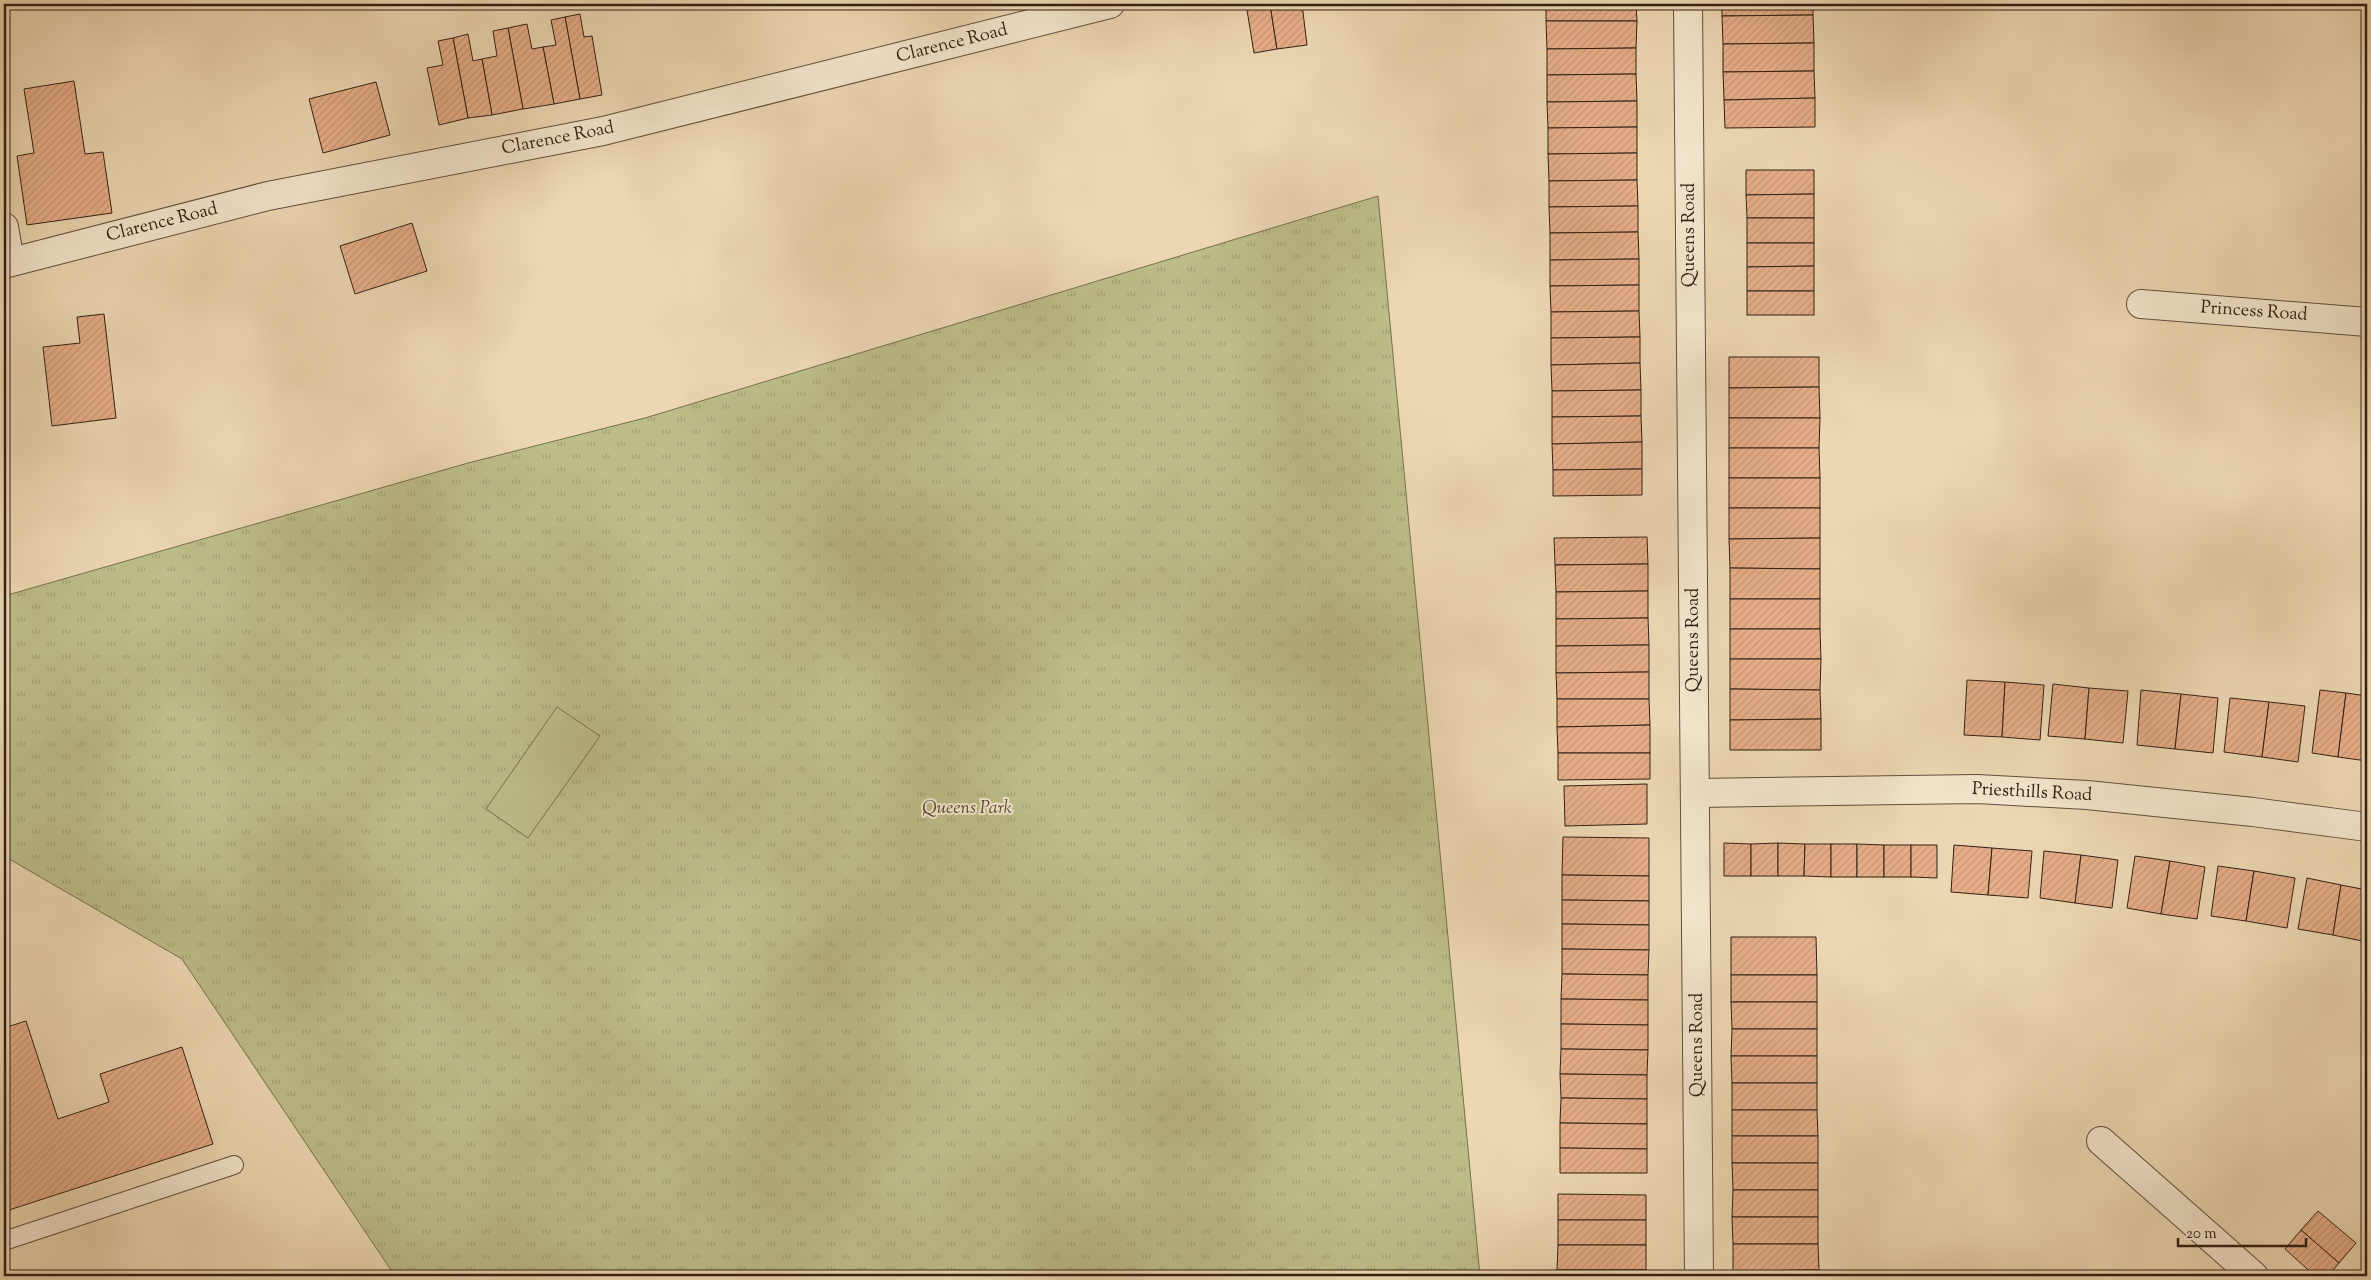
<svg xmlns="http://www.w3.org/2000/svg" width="2371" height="1280" viewBox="0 0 2371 1280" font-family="'Sorts Mill Goudy',serif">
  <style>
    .grass { fill: url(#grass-tufts); stroke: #786f4f }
    .pitch { fill: #bcbd89; stroke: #786f4f }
    .building { fill: url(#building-hatch); stroke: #332115 }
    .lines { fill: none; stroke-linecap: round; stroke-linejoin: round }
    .service-casing { stroke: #614e3c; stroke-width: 20 }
    .minor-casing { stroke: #614e3c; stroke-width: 30 }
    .service { stroke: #f3e5cd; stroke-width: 18 }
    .minor { stroke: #f3e5cd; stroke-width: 28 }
    .labels { text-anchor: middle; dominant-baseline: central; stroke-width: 4; stroke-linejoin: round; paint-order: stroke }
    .street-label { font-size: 18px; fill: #332115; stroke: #f3e5cd }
    .park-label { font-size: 18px; font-style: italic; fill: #554832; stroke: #f3e5cd }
  </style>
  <defs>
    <pattern id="grass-tufts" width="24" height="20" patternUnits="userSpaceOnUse" patternTransform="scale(1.25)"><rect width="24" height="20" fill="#bcbd89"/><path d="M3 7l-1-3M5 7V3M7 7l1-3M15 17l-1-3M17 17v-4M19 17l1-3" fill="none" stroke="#a2a275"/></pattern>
    <pattern id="building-hatch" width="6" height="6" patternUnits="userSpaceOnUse" patternTransform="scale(1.25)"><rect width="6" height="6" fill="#e7ae88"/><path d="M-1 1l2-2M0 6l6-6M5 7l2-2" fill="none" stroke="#c79574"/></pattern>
  </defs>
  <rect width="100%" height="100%" fill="#ecd7b2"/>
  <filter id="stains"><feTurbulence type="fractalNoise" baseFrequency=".004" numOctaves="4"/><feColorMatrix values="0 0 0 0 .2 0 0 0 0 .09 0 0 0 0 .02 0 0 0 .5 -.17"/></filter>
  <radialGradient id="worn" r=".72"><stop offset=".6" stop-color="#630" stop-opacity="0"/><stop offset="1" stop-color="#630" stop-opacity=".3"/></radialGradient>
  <path class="grass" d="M1378,196L1480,1276H395L182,959L4,856V596L468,463L645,418Z"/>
  <path class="pitch" d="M557,707L600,736L528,838L486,809Z"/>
  <g class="building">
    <path d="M1246,4H1270L1277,49L1254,53Z"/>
    <path d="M1270,4H1302L1307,45L1277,49Z"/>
    <path d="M1546,4H1636L1637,21H1546Z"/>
    <path d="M1722,4H1813V15L1722,16Z"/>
    <path d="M580,14L584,37L592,36L602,95L580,99L565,17Z"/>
    <path d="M1813,15L1814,43L1723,44L1722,16Z"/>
    <path d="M565,17L580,99L554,104L543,47L556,45L551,20Z"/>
    <path d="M1546,21H1637L1636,48L1547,49Z"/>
    <path d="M527,24L532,49L543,47L554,104L523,109L508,28Z"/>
    <path d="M508,28L523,109L492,115L482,59L497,56L493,31Z"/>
    <path d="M468,34L473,61L482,59L492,115L468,118L453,38Z"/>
    <path d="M453,38L468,118L439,125L427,68L443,65L438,41Z"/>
    <path d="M1814,43V71L1723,72V44Z"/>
    <path d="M1636,48V74L1547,75V49Z"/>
    <path d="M1814,71L1815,98L1724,100L1723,72Z"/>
    <path d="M1636,74L1637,101L1547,102V75Z"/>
    <path d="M74,81L85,154L103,152L112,213L27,225L17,156L34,153L24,89Z"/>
    <path d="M376,82L390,135L323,153L309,99Z"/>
    <path d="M1815,98V127L1725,128L1724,100Z"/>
    <path d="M1637,101V127L1548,128L1547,102Z"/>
    <path d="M1637,127V153L1548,154V128Z"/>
    <path d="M1637,153V180L1549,181L1548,154Z"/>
    <path d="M1746,170H1814V194L1746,195Z"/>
    <path d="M1637,180L1638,206L1549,207V181Z"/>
    <path d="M1814,194V218H1747L1746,195Z"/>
    <path d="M1638,206V232L1550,233L1549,207Z"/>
    <rect x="1747" y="218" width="67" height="25"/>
    <path d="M412,223L427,271L355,294L340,246Z"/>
    <path d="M1638,232L1639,259L1550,260V233Z"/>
    <path d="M1747,243H1814V266L1747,267Z"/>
    <path d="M1639,259V285L1550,286V260Z"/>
    <path d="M1814,266V291H1747V267Z"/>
    <path d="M1639,285V311L1551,312L1550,286Z"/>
    <rect x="1747" y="291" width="67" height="24"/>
    <path d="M1639,311L1640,337L1551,338V312Z"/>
    <path d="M104,314L116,418L52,426L43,347L80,343L77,317Z"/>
    <path d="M1640,337V363L1551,365V338Z"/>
    <path d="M1729,357H1819V387L1729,388Z"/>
    <path d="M1640,363L1641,390L1552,391L1551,365Z"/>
    <path d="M1819,387L1820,418H1729V388Z"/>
    <path d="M1641,390V416L1552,417V391Z"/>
    <path d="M1641,416L1642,442L1552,444V417Z"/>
    <path d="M1729,418H1820L1819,448H1729Z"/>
    <path d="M1642,442V469L1553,470L1552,444Z"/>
    <path d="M1729,448H1819L1820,478H1729Z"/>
    <path d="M1642,469V495L1553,496V470Z"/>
    <rect x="1729" y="478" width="91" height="30"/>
    <path d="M1729,508H1820V538L1729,539Z"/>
    <path d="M1647,537L1648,564L1555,565L1554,538Z"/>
    <path d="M1820,538V569L1730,568L1729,539Z"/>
    <path d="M1648,564V591L1556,592L1555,565Z"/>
    <path d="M1730,568L1820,569V599H1730Z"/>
    <path d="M1648,591V618L1556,619V592Z"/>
    <rect x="1730" y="599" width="90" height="30"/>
    <path d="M1648,618L1649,645L1556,646V619Z"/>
    <path d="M1730,629H1820L1821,659H1730Z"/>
    <path d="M1649,645V672L1556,673V646Z"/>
    <path d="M1730,659H1821L1820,690L1730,689Z"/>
    <path d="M1649,672V699H1557L1556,673Z"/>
    <path d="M1967,680L2005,682L2002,737L1964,735Z"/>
    <path d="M2005,682L2044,685L2040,740L2002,737Z"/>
    <path d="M2053,684L2089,688L2085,739L2048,736Z"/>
    <path d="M2089,688L2128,691L2123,743L2085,739Z"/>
    <path d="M1730,689L1820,690L1821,719L1730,720Z"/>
    <path d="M2141,690L2181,694L2175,749L2137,745Z"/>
    <path d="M2320,690L2346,693L2338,757L2312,753Z"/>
    <path d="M2346,693L2367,696V761L2338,757Z"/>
    <path d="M2181,694L2218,698L2213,753L2175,749Z"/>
    <path d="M2230,698L2269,702L2262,757L2224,752Z"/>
    <path d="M1557,699H1649L1650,725L1557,727Z"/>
    <path d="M2269,702L2305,706L2298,762L2262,757Z"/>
    <path d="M1821,719V750H1730V720Z"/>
    <path d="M1650,725V753H1558L1557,727Z"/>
    <path d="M1558,753H1650V779L1558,780Z"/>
    <path d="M1647,784V824L1565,826L1564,786Z"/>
    <path d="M1563,837L1649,838V876L1562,875Z"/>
    <path d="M1724,843L1751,844V876H1724Z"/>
    <path d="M1778,843V876H1751V844Z"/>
    <path d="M1778,843L1805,844L1804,876H1778Z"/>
    <path d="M1805,844H1831V877L1804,876Z"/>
    <rect x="1831" y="844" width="26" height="33"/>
    <path d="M1857,844L1884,845V877H1857Z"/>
    <rect x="1884" y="845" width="27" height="32"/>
    <path d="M1911,845H1937V878L1911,877Z"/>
    <path d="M1954,845L1992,848L1988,895L1951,892Z"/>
    <path d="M1992,848L2032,851L2028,898L1988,895Z"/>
    <path d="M2044,851L2081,855L2075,903L2040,898Z"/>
    <path d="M2081,855L2118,860L2112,908L2075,903Z"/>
    <path d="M2135,856L2170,861L2161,914L2127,908Z"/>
    <path d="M2170,861L2205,867L2197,919L2161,914Z"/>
    <path d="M2218,866L2254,871L2246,921L2211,916Z"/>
    <path d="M2254,871L2295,878L2287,928L2246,921Z"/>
    <path d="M1562,875L1649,876V901L1562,900Z"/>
    <path d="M2307,878L2341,885L2333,935L2298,929Z"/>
    <path d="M2341,885L2367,890V942L2333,935Z"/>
    <path d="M1562,900L1649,901V925L1562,924Z"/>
    <path d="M1562,924L1649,925V950L1562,949Z"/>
    <path d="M1731,937H1816L1817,975H1731Z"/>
    <path d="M1562,949L1649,950L1648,975L1562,974Z"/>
    <path d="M1562,974L1648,975V1000L1561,999Z"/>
    <rect x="1731" y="975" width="86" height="27"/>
    <path d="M1561,999L1648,1000V1025L1561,1024Z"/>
    <path d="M1731,1002H1817V1029H1732Z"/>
    <path d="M26,1021L58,1119L109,1102L100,1074L182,1047L213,1144L9,1210L4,1193V1028Z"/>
    <path d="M1561,1024L1648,1025V1050L1561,1049Z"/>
    <path d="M1732,1029H1817V1056H1731Z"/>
    <path d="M1561,1049L1648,1050L1647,1075L1560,1074Z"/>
    <path d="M1731,1056H1817V1083H1732Z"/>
    <path d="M1560,1074L1647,1075V1099L1561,1098Z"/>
    <rect x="1732" y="1083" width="85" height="27"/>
    <path d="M1561,1098L1647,1099V1124L1560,1123Z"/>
    <path d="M1732,1110H1817L1818,1136H1732Z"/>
    <path d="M1560,1123L1647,1124V1149L1560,1148Z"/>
    <rect x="1732" y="1136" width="86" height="27"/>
    <path d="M1560,1148L1647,1149V1173H1560Z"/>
    <path d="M1732,1163H1818V1190H1733Z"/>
    <path d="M1733,1190H1818V1217H1732Z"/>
    <path d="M1558,1194L1646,1195V1220H1558Z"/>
    <path d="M2318,1211L2356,1243L2339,1263L2301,1230Z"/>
    <path d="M1732,1217H1818V1244H1733Z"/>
    <rect x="1558" y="1220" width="88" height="25"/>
    <path d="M2301,1230L2339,1263L2328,1276H2315L2285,1249Z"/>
    <path d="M1733,1244H1818L1819,1270L1733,1271Z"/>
    <path d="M1558,1245H1646V1270H1557Z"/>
    <path d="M1557,1270H1646V1276H1558Z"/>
    <path d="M1819,1270L1818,1276H1733V1271Z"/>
  </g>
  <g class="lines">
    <g class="service-casing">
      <path id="service" d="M4,1241L234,1165"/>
    </g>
    <g class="minor-casing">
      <g id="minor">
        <path d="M1688,4L1699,1276"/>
        <path d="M4,227L10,262"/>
        <path d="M4,264L268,196L603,131L1110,4"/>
        <path d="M2141,304L2367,322"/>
        <path d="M1695,793L1977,789L2087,795L2253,812L2367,827"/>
        <path d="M2101,1141L2254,1276"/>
      </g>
    </g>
    <use href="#service" class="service"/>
    <use href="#minor" class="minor"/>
  </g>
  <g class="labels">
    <g class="street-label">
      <text transform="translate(952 44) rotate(-14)">Clarence Road</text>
      <text transform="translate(558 139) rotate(-11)">Clarence Road</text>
      <text transform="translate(162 223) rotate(-14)">Clarence Road</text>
      <text transform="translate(1690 235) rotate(-90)">Queens Road</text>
      <text transform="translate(2254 312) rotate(4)">Princess Road</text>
      <text transform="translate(1694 640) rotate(-90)">Queens Road</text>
      <text transform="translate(2032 793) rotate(3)">Priesthills Road</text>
      <text transform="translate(1698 1045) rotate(-90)">Queens Road</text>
    </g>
    <g class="park-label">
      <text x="967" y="809">Queens Park</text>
    </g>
  </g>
  <rect width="2371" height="1280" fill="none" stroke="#ecd7b2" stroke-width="20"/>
  <rect x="5" y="5" width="2361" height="1270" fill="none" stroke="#332115" stroke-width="2.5"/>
  <rect x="10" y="10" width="2351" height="1260" fill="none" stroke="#332115"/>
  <path d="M2178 1238v8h128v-8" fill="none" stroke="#332115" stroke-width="2.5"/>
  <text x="2186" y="1238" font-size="15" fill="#332115" stroke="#f3e5cd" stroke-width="4" paint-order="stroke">20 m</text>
  <rect width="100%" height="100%" filter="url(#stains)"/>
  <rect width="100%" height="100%" fill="url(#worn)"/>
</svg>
